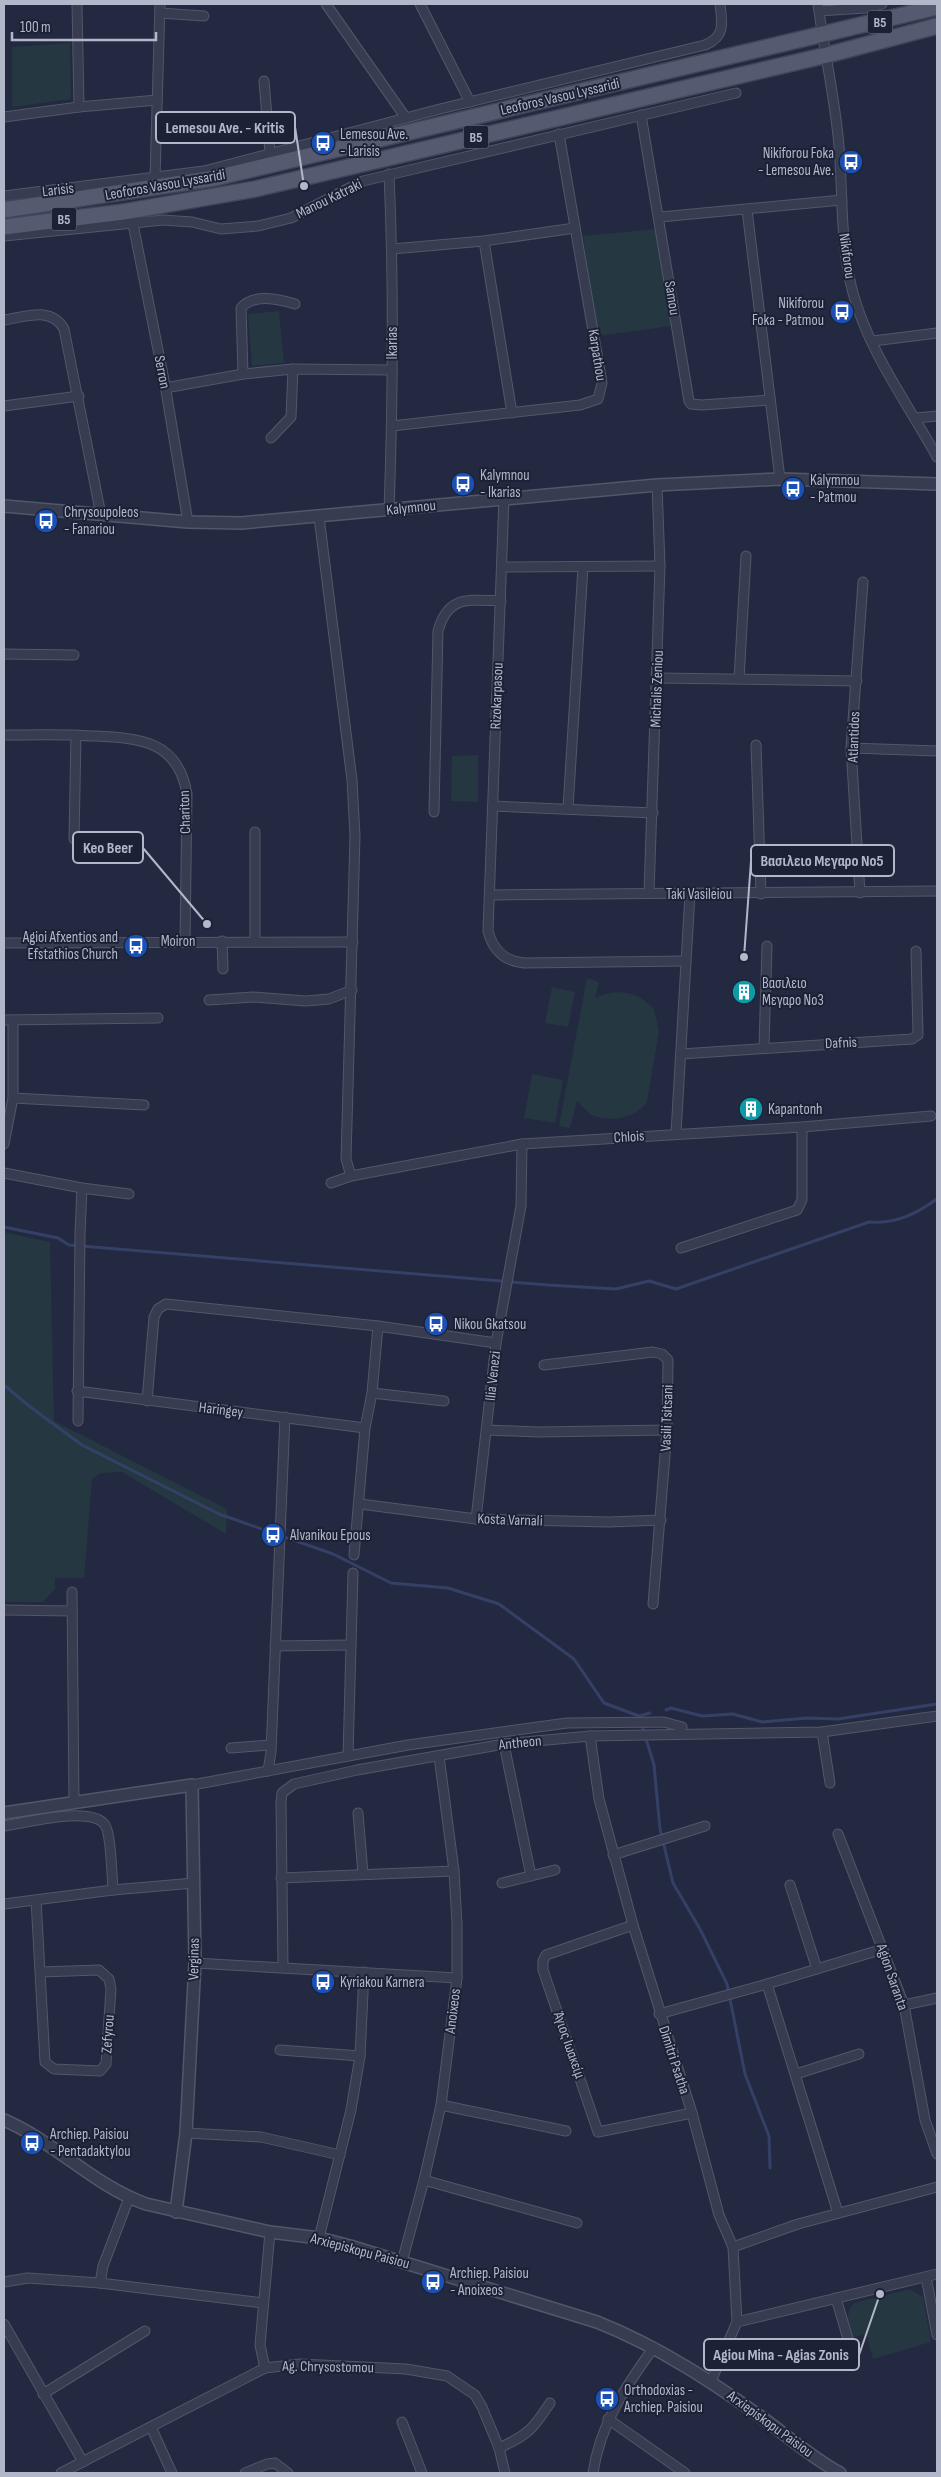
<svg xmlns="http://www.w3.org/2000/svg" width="941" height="2477" viewBox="0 0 941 2477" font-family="'Sofia Sans Condensed',sans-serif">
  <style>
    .green { fill: #253741 }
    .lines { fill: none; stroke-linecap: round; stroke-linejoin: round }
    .stream { stroke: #354067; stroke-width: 3 }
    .minor-casing { stroke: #52576a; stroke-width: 11 }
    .tertiary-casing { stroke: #52576a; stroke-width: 14 }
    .primary-casing { stroke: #404559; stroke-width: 18 }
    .minor { stroke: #373c50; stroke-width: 9 }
    .tertiary { stroke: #373c50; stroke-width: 11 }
    .primary { stroke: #555a70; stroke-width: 15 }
    .labels { text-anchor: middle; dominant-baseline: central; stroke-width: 4; stroke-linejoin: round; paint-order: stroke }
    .shield { fill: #1c2135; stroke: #868a9d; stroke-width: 1 }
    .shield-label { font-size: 14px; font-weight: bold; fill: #b3b7ca }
    .street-label { font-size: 15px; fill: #b3b7ca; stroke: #1c2135 }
    .poi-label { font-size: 15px; fill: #b3b7ca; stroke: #1c2135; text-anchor: start }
    .leader { fill: none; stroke: #b3b7ca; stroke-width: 2 }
    .callout-dot { fill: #b3b7ca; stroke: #1c2135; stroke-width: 2 }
    .callout { fill: #1c2135; stroke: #b3b7ca; stroke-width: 2 }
    .callout-label { font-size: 16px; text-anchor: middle; font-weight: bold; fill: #b3b7ca }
  </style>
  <rect width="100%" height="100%" fill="#232940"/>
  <g class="green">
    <path d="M70,43L71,99L12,107V47Z"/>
    <path d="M656,229L671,326L598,336L583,236Z"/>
    <path d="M279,311L284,363L252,366L248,314Z"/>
    <path d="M478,755V802L451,801L452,756Z"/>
    <path d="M587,978L599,982L595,998C618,988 637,991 654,1009L659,1031L647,1102C636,1118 610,1123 592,1115C586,1112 582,1105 577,1101L570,1128L559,1126Z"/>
    <path d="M552,987L575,992L568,1027L545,1023Z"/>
    <path d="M532,1074L563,1080L555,1123L524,1118Z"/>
    <path d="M4,1232L50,1242L54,1421L227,1509L226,1534L122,1472L101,1473L92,1479L84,1578H55V1589L43,1602H4Z"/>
    <path d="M910,2289L923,2297L931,2342L873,2359L866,2334L852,2338C849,2324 844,2315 854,2303Z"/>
  </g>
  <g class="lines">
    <g class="stream">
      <path d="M4,1227L58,1238L69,1245L548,1285L616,1289L649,1281L676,1289L869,1222C896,1224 916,1214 937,1199"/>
      <path d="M4,1385L29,1406L82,1445L219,1514L333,1554L391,1583L448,1588L499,1604L574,1659L604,1703L639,1716L654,1765L660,1829L673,1883L700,1929L727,1984L745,2074L769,2136L770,2168"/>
      <path d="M666,1710L671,1708L702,1716L733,1714L762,1722L807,1718L838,1719L937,1704"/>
      <path d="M639,1716L650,1713"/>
    </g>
    <g class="minor-casing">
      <g id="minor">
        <path d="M77,4L79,107"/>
        <path d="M326,4L406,118"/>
        <path d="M420,4L470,102"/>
        <path d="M818,4C824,51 835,98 839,146C843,195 840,245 853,293C869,352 908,404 937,457"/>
        <path d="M819,11L865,8L882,4"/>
        <path d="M160,13L204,16"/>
        <path d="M264,81L270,153"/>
        <path d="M641,115L689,401L691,404L702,405L770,400"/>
        <path d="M4,117L79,107L157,100"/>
        <path d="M155,178L160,4"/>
        <path d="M4,196L204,171L440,109L705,45C726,37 722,22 720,4"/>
        <path d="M747,210L780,479"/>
        <path d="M660,217L842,200"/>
        <path d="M133,224L165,385L188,522"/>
        <path d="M4,236L163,220L192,222L221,229L258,226L291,218L363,181L736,93"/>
        <path d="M484,241L512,413"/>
        <path d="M392,249L484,241L575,228"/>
        <path d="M4,320C26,317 51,306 64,329L101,515"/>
        <path d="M873,341L937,333"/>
        <path d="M243,374L241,308C254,293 278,299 295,304"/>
        <path d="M165,388L243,374L293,369L392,370"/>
        <path d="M4,406L79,396"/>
        <path d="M916,418L937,416"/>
        <path d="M392,426L580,405L598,399L602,383L559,134"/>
        <path d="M271,438L291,417L293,369"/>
        <path d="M504,498L488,931C493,950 504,961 524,963L686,961"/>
        <path d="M389,511C393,399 394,286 389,174"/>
        <path d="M319,517L352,780L355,836L346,1159L351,1176"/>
        <path d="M502,567L660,566"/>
        <path d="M4,654L74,655"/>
        <path d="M658,678L857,681"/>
        <path d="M739,679L746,556"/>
        <path d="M4,735C33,735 62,734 92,736C137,738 178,739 187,794L185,941"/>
        <path d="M756,745L761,894"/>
        <path d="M851,748L937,751"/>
        <path d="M493,806L653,813"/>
        <path d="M568,808L583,567"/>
        <path d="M434,812L438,631C448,595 468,600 501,601"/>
        <path d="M255,832V942"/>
        <path d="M74,839L76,735"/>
        <path d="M649,893L660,566L657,485"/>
        <path d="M860,893L851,748L863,582"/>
        <path d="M491,895L937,891"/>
        <path d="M222,941L223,969"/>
        <path d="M4,943L353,942"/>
        <path d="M209,1000L253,997L306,1001L329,999L352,990"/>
        <path d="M4,1020L158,1018"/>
        <path d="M764,1047L767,946"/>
        <path d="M681,1054L912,1039L918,1035L916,951"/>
        <path d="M13,1098L144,1105"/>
        <path d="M676,1133L690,894"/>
        <path d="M4,1144L13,1098V1020"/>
        <path d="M4,1173L82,1188L129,1194"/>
        <path d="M331,1183L351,1176L522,1144L802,1127L931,1116"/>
        <path d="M681,1248L797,1210L802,1200V1127"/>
        <path d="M544,1365L653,1352L662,1354L668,1360L667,1430L653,1604"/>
        <path d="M77,1391L365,1428"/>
        <path d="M372,1393L444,1401"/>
        <path d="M147,1401L154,1317L158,1309L166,1304L378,1326L496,1343"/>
        <path d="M78,1421L80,1233L82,1188"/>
        <path d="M487,1430L537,1432L667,1430"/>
        <path d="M360,1504L476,1519L609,1522L661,1520"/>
        <path d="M476,1519L496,1343L521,1206L522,1144"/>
        <path d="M354,1555L365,1428L372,1393L378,1326"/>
        <path d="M72,1592L74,1802"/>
        <path d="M4,1610L72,1611"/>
        <path d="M275,1646L351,1645"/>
        <path d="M822,1732L830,1783"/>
        <path d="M590,1736L599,1799L633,1925L692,2113L719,2215L733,2247L737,2322L711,2381"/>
        <path d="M504,1744L531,1876"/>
        <path d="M231,1748L270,1745"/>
        <path d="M348,1756L353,1573"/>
        <path d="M268,1771L271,1752L285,1417"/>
        <path d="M192,1785L408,1745L567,1723L664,1722L682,1727"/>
        <path d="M358,1813L363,1874"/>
        <path d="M4,1826C25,1823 92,1805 105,1825C111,1833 112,1878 113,1890"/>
        <path d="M838,1834L904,2005L925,2120L937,2154"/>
        <path d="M613,1855L705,1826"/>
        <path d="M281,1878L454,1871"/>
        <path d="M502,1883L555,1870"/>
        <path d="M790,1885L817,1969"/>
        <path d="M36,1900L45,2062L54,2069L100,2071L106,2064L111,1989L109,1979L99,1970L41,1972"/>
        <path d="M4,1904L113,1890L194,1883"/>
        <path d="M633,1925L546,1955L543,1961V1970L598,2132L692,2113"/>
        <path d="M195,1963L457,1978"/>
        <path d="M283,1967L281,1802L282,1793L294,1784L357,1770L504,1744L590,1736L822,1732L937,1716"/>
        <path d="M767,1984L838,2213"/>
        <path d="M904,2005L937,1998"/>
        <path d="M659,2014L767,1984L883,1949"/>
        <path d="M280,2050L360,2056"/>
        <path d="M796,2074L859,2054"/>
        <path d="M441,2105L566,2131"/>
        <path d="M186,2133L261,2137L340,2155"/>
        <path d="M424,2180L577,2223"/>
        <path d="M129,2198L103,2266L100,2283L263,2303"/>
        <path d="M319,2238L351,2110L360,2056L364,1972"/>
        <path d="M733,2247L798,2224L937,2187"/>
        <path d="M402,2262L424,2180L441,2105L457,1978V1924L454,1871L439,1756"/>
        <path d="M926,2277L937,2335"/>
        <path d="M4,2282L28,2278L100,2283"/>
        <path d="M836,2298L853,2356"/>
        <path d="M737,2322L937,2274"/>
        <path d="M4,2324L83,2462"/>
        <path d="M265,2368L260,2345L270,2232"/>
        <path d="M43,2394L145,2331"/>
        <path d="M608,2419L685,2473"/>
        <path d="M402,2422L422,2473"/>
        <path d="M151,2427L172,2473"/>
        <path d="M499,2448C528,2435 533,2429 550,2403"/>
        <path d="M61,2473L265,2368L300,2364L406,2369L447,2376L475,2395L482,2407L499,2448L505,2473"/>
        <path d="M245,2473L267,2464L275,2463L288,2473"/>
        <path d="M593,2473C600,2424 626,2386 654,2347"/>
      </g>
    </g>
    <g class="tertiary-casing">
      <g id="tertiary">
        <path d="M4,506L188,522L241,523L657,485L780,479L937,484"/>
        <path d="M4,1813L192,1785L195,1963L186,2133L176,2212"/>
        <path d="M4,2120C55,2142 93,2185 146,2204L270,2232L319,2238L350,2246L597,2322C660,2347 714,2383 768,2422C791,2439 815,2460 840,2473"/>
      </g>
    </g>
    <g class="primary-casing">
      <g id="primary">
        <path d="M4,210L215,178L937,7"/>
        <path d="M4,227L123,212L255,189L827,55L937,26"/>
      </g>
    </g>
    <use href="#minor" class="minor"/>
    <use href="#tertiary" class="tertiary"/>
    <use href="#primary" class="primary"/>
  </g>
  <defs>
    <g id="bus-disc" transform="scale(1.25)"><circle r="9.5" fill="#1a4fb4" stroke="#1c2135"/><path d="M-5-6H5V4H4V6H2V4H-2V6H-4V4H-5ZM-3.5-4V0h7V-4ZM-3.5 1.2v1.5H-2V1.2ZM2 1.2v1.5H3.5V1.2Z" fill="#fff"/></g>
    <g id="building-disc" transform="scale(1.25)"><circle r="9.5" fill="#0f9aa8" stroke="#1c2135"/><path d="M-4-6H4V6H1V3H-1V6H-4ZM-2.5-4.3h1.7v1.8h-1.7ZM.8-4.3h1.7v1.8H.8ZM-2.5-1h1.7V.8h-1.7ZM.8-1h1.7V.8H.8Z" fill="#fff"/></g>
  </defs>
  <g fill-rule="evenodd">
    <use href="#bus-disc" x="323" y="143"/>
    <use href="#bus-disc" x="851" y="162"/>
    <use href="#bus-disc" x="842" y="312"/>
    <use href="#bus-disc" x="463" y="484"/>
    <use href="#bus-disc" x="793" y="489"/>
    <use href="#bus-disc" x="46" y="521"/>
    <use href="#bus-disc" x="136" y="946"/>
    <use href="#building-disc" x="744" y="992"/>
    <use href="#building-disc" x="751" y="1109"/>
    <use href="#bus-disc" x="436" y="1324"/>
    <use href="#bus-disc" x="273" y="1535"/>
    <use href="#bus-disc" x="323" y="1982"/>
    <use href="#bus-disc" x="32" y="2143"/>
    <use href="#bus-disc" x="433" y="2282"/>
    <use href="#bus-disc" x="607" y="2399"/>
  </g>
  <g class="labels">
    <g class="shield">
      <rect x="867.5" y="10.5" width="25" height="23" rx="4"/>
      <rect x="463.5" y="125.5" width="25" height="23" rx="4"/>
      <rect x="51.5" y="207.5" width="25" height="23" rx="4"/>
    </g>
    <g class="shield-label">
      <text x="880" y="22">B5</text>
      <text x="476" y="137">B5</text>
      <text x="64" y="219">B5</text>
    </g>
    <g class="street-label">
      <text transform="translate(560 97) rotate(-13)">Leoforos Vasou Lyssaridi</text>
      <text transform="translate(165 185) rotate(-10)">Leoforos Vasou Lyssaridi</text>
      <text transform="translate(58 190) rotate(-7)">Larisis</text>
      <text transform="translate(329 199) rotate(-26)">Manou Katraki</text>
      <text transform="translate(847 256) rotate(82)">Nikiforou</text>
      <text transform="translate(672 298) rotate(81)">Samou</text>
      <text transform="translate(392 343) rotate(-90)">Ikarias</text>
      <text transform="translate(597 355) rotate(81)">Karpathou</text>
      <text transform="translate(162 372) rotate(79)">Serron</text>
      <text transform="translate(411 508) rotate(-6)">Kalymnou</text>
      <text transform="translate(657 689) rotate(-88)">Michalis Zeniou</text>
      <text transform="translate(497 696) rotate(-88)">Rizokarpasou</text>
      <text transform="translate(854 737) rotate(-88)">Atlantidos</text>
      <text transform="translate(185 812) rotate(-92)">Chariton</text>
      <text x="699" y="894">Taki Vasileiou</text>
      <text x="178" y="941">Moiron</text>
      <text transform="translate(841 1043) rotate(-3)">Dafnis</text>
      <text transform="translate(629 1137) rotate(-4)">Chlois</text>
      <text transform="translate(493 1376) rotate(-84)">Ilia Venezi</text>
      <text transform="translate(221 1410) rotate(7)">Haringey</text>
      <text transform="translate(667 1418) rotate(-88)">Vasili Tsitsani</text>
      <text transform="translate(510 1520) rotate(2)">Kosta Varnali</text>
      <text transform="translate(520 1743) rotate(-6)">Antheon</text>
      <text transform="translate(194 1959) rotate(-89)">Verginas</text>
      <text transform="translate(892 1977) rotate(71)">Agion Saranta</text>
      <text transform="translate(453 2011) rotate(-83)">Anoixeos</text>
      <text transform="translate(108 2034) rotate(-86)">Zefyrou</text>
      <text transform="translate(569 2045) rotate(71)">Άγιος Ιωακείμ</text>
      <text transform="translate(674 2060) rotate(72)">Dimitri Psatha</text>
      <text transform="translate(360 2251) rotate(15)">Arxiepiskopu Paisiou</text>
      <text transform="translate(328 2367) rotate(1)">Ag. Chrysostomou</text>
      <text transform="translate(770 2424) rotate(36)">Arxiepiskopu Paisiou</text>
    </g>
    <g class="poi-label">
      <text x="340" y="134">Lemesou Ave.<tspan x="340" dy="17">- Larisis</tspan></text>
      <text x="834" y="153" text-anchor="end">Nikiforou Foka<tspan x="834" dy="17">- Lemesou Ave.</tspan></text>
      <text x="824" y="303" text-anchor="end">Nikiforou<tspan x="824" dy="17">Foka - Patmou</tspan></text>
      <text x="480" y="475">Kalymnou<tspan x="480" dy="17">- Ikarias</tspan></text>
      <text x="810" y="480">Kalymnou<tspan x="810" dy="17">- Patmou</tspan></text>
      <text x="64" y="512">Chrysoupoleos<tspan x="64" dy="17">- Fanariou</tspan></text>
      <text x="118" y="937" text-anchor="end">Agioi Afxentios and<tspan x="118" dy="17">Efstathios Church</tspan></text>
      <text x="762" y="983">Βασιλειο<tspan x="762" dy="17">Μεγαρο Νο3</tspan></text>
      <text x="768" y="1109">Kapantonh</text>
      <text x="454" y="1324">Nikou Gkatsou</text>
      <text x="290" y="1535">Alvanikou Epous</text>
      <text x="340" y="1982">Kyriakou Karnera</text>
      <text x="50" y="2134">Archiep. Paisiou<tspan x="50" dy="17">- Pentadaktylou</tspan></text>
      <text x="450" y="2273">Archiep. Paisiou<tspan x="450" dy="17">- Anoixeos</tspan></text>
      <text x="624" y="2390">Orthodoxias -<tspan x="624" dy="17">Archiep. Paisiou</tspan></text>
    </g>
  </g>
  <path class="leader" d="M304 186L295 127M207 924L143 848M744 957L751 861M880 2294L859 2355"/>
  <g class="callout-dot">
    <circle cx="304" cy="186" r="5"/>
    <circle cx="207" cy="924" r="5"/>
    <circle cx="744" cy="957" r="5"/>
    <circle cx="880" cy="2294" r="5"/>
  </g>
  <g class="callout">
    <rect x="156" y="112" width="139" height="31" rx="5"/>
    <rect x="73" y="832" width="70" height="31" rx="5"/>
    <rect x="751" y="845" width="143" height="31" rx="5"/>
    <rect x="704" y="2339" width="155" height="31" rx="5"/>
  </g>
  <g class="callout-label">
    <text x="225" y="133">Lemesou Ave. - Kritis</text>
    <text x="108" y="853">Keo Beer</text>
    <text x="822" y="866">Βασιλειο Μεγαρο Νο5</text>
    <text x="781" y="2360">Agiou Mina - Agias Zonis</text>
  </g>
  <rect width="941" height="2477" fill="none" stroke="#b3b7ca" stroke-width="10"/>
  <path d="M12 32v8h144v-8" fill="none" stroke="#b3b7ca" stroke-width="2.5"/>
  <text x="20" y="32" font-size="15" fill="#b3b7ca" stroke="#1c2135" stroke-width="4" paint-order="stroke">100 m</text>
</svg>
